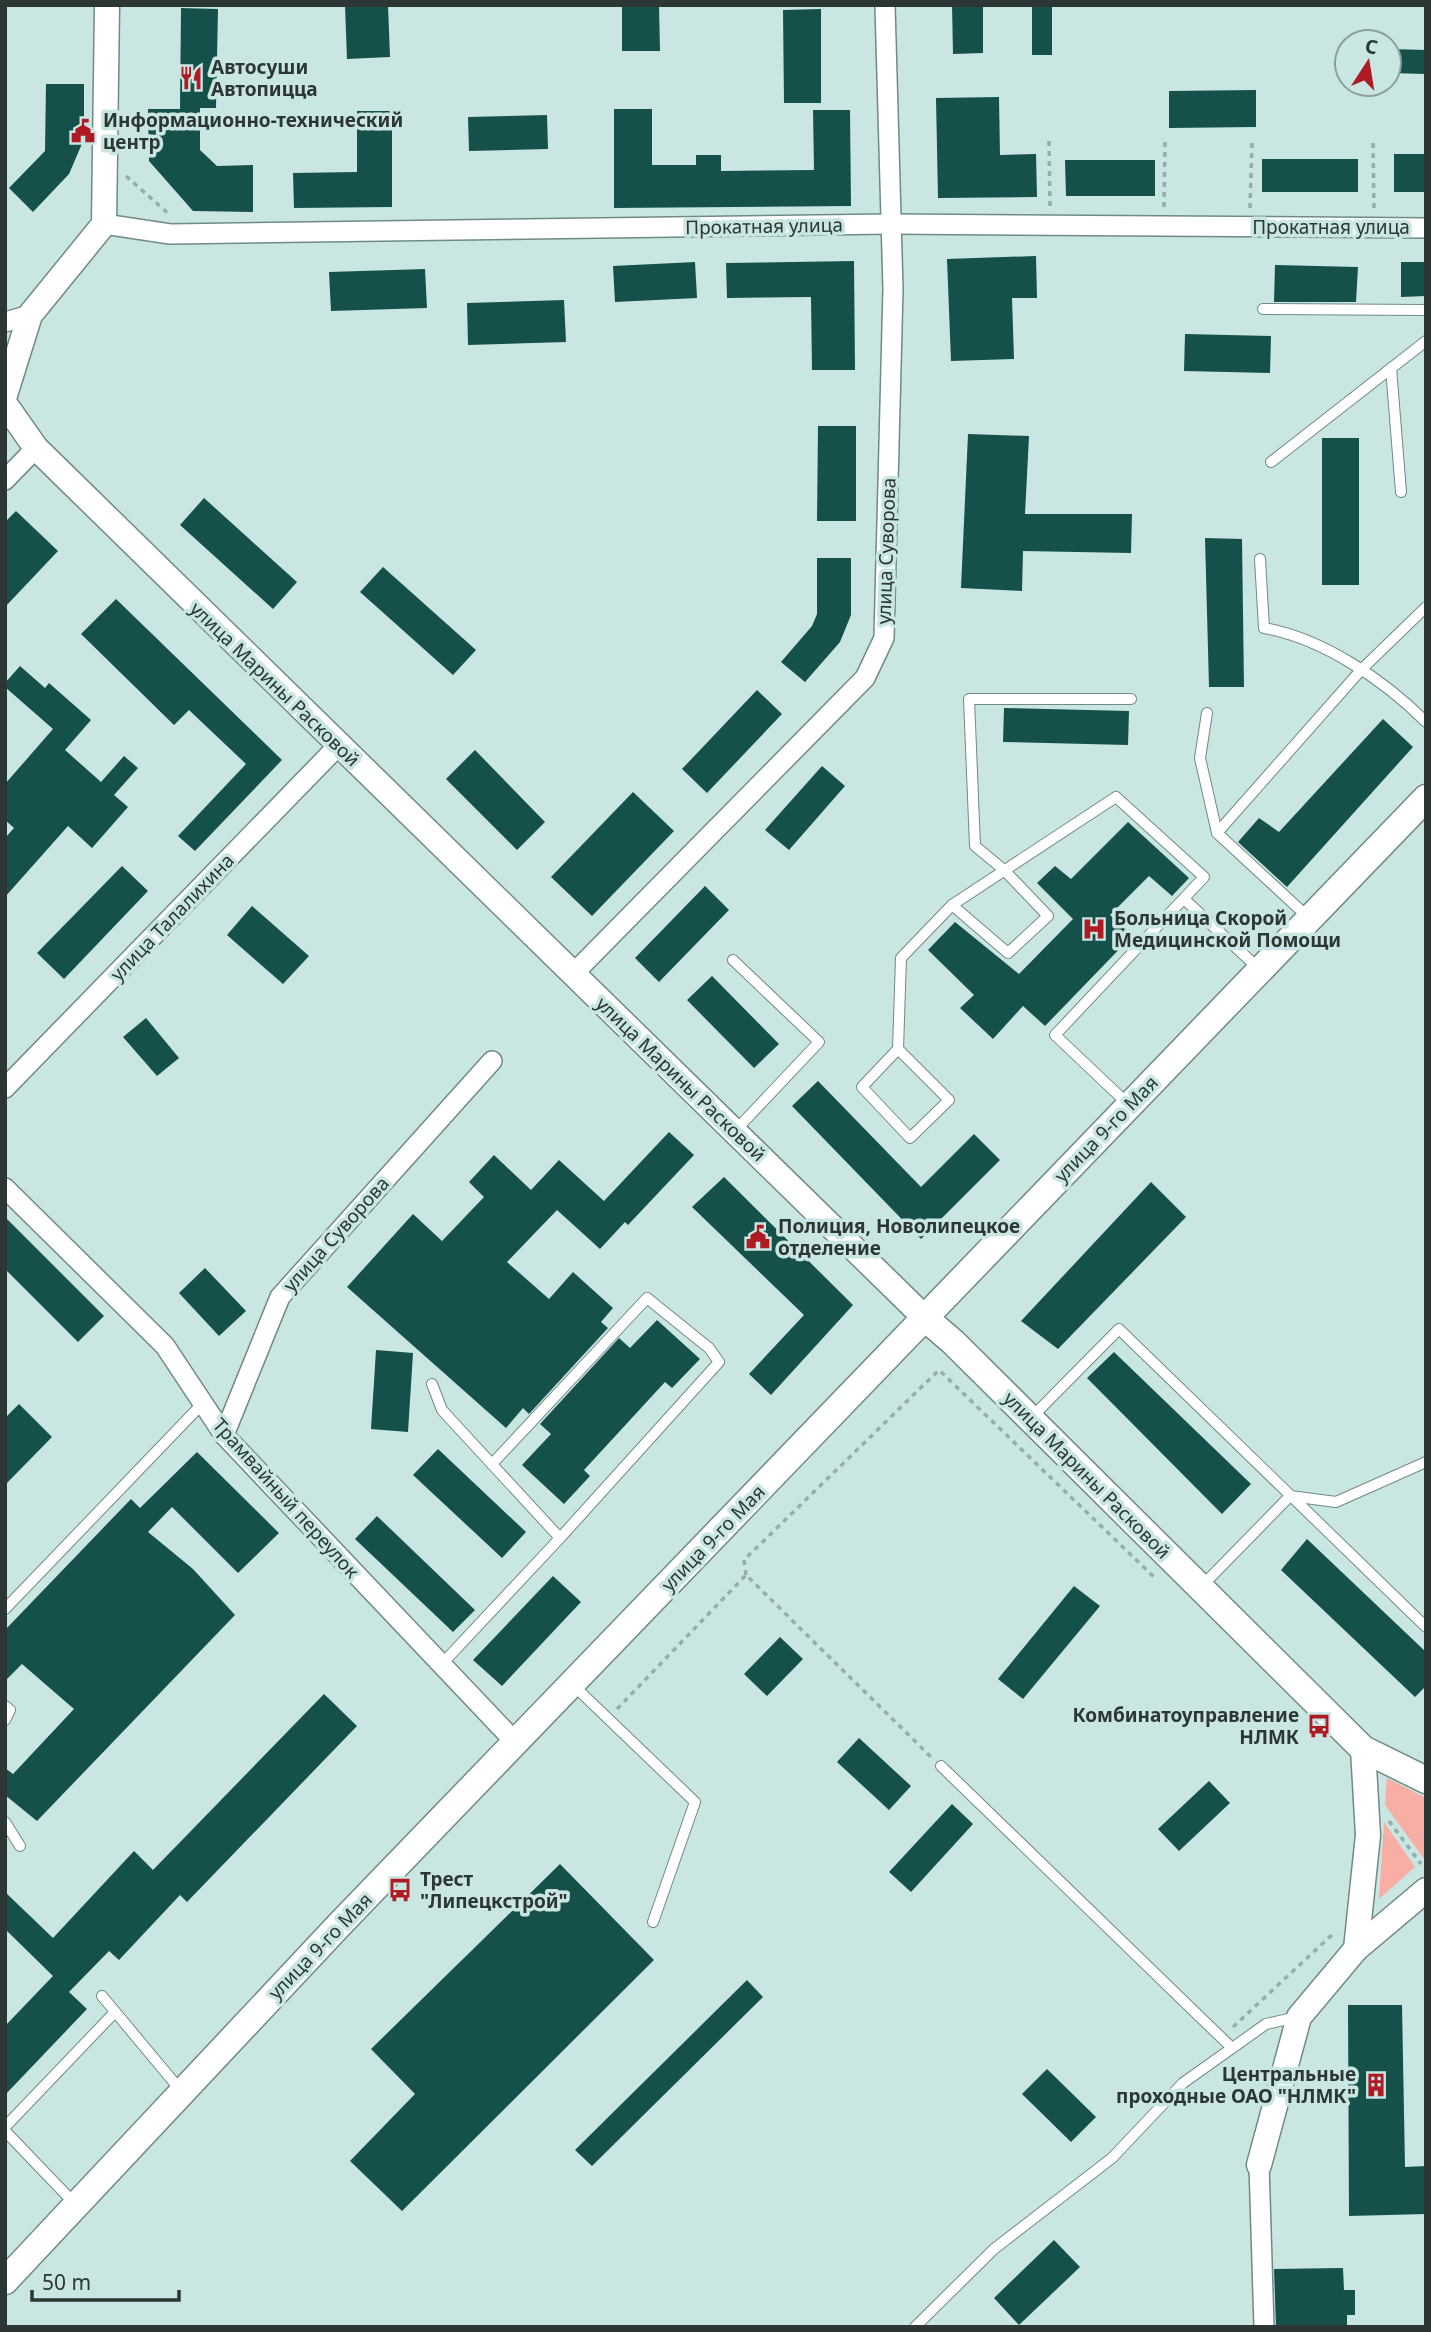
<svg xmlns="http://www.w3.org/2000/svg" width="1431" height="2332" viewBox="0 0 1431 2332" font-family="'Noto Sans',sans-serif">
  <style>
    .green { fill: #f8ada5 }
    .building { fill: #15504b }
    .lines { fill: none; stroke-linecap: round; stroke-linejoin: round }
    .service-casing { stroke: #708a86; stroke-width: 12 }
    .minor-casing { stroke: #708a86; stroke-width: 22 }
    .tertiary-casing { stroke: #708a86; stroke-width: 27 }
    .secondary-casing { stroke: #708a86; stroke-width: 29 }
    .path { stroke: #96ada9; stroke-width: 3.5; stroke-dasharray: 5 5; stroke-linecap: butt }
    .service { stroke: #fff; stroke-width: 10 }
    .minor { stroke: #fff; stroke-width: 19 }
    .tertiary { stroke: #fff; stroke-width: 24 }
    .secondary { stroke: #fff; stroke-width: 26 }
    .labels { text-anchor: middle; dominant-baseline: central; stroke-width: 7; stroke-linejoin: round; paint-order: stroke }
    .poi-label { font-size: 19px; font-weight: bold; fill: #2c3735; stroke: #cae6e2; text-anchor: start }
    .street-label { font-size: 19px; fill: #2c3735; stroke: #cae6e2 }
  </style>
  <rect width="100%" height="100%" fill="#cae6e2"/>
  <g class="green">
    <path d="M1387,1778L1426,1798L1424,1859L1385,1805Z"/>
    <path d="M1384,1822L1415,1867L1379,1899Z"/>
  </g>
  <g class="building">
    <path d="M345,5H388L390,57L347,59Z"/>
    <path d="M622,5H659L660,51H622Z"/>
    <path d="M952,5H983V53L953,54Z"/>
    <rect x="1032" y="5" width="20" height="50"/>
    <path d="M181,8L218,9L216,108H200V150L217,166L253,165V212L193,211L149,161L148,109H180Z"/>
    <path d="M821,9V103H784L783,10Z"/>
    <path d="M1389,49L1426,50V74L1389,73Z"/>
    <path d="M46,84H84V139L69,174L33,212L9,188L45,151Z"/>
    <path d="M1256,90V127L1169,128V91Z"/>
    <path d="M999,97L1000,155L1036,154L1037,197L938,198L936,98Z"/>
    <path d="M614,109H652V165H696V155H721V171L814,170L813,110H850L851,206L614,208Z"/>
    <path d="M357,111H392V207L294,208L293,173L357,172Z"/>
    <path d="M547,115L548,149L469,151L468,117Z"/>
    <rect x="1394" y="154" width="32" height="38"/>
    <rect x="1262" y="159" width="96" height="33"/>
    <path d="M1065,160H1155V196H1066Z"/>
    <path d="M1036,256L1037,298H1012L1014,359L951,361L947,259Z"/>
    <path d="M854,261L855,370H812L811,297L727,298L726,263Z"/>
    <path d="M695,262L697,298L615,302L613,266Z"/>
    <path d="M1401,262H1426V296L1401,297Z"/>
    <path d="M1275,265L1358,267L1356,302H1274Z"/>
    <path d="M425,269L427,308L331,311L329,272Z"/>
    <path d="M564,300L566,342L468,345L467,303Z"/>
    <path d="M1185,334L1271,336L1270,373L1184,371Z"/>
    <path d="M818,426H856V521H817Z"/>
    <path d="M968,434L1029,436L1025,514H1132L1131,553L1023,551L1022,591L961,588Z"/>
    <rect x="1322" y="438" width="37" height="147"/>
    <path d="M204,498L297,582L273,609L180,525Z"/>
    <path d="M16,511L58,551L5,607V522Z"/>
    <path d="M1205,538L1242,539L1244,687H1209Z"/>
    <path d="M817,558H851V615L840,642L805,682L781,662L812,626L817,614Z"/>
    <path d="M383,567L476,650L453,675L360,592Z"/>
    <path d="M116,599L282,760L195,851L178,836L246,764L189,710L174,725L81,634Z"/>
    <path d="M20,666L45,688L49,683L91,720L65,750L101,782L124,756L138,768L114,795L128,807L92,848L68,826L5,897V838L14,828L5,820V784L53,729L5,687V683Z"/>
    <path d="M757,690L782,714L707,793L682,769Z"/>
    <path d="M1004,708L1129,711L1128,745L1003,742Z"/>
    <path d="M1383,719L1413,747L1287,887L1238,842L1259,818L1279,832Z"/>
    <path d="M475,750L545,822L517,850L446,779Z"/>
    <path d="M822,766L845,786L789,850L765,830Z"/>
    <path d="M633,792L674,831L592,916L551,877Z"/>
    <path d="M1128,822L1189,878L1172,896L1149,876L1110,915L1132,936L1045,1026L1023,1006L993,1039L960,1008L974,995L928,950L955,922L1019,974L1073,919L1037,883L1055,866L1071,879Z"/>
    <path d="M122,866L148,891L64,979L37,953Z"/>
    <path d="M705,886L729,910L659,982L635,958Z"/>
    <path d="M252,906L309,956L283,984L227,935Z"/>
    <path d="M712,976L779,1044L754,1068L687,1000Z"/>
    <path d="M146,1018L179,1058L157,1076L123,1037Z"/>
    <path d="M818,1081L921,1187L974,1134L1000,1160L921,1239L792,1106Z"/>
    <path d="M669,1132L694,1155L628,1225L625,1222L600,1249L557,1210L507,1262L549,1299L573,1272L613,1308L601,1322L608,1328L529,1414L523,1408L506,1428L347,1287L413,1214L442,1241L484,1197L469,1182L494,1155L531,1190L559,1160L604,1201Z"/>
    <path d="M724,1177L853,1305L771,1395L749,1374L804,1315L692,1207Z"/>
    <path d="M1151,1182L1186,1217L1058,1349L1021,1321Z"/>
    <path d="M5,1217L104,1316L78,1342L5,1269Z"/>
    <path d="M205,1268L246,1311L219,1336L179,1293Z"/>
    <path d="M657,1320L700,1359L672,1388L665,1382L584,1470L590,1476L564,1504L522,1465L551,1434L540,1424L619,1338L630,1348Z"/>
    <path d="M376,1350L413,1353L408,1432L371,1429Z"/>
    <path d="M1114,1352L1251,1484L1222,1514L1087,1378Z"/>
    <path d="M19,1404L52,1437L5,1485V1418Z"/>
    <path d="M438,1449L526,1532L502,1558L413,1475Z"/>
    <path d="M197,1452L279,1533L238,1573L172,1507L148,1532L193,1569L235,1615L37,1821L5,1795V1768L13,1774L74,1709L22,1664L5,1681V1630L131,1499L140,1508Z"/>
    <path d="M377,1516L475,1610L453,1632L355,1539Z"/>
    <path d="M1307,1539L1426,1652V1686L1415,1697L1281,1570Z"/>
    <path d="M553,1576L581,1602L502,1686L473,1660Z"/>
    <path d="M1074,1586L1100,1606L1023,1699L998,1679Z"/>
    <path d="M780,1637L803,1659L767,1696L744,1674Z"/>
    <path d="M324,1694L357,1726L187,1902L180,1895L119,1960L109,1951L69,1992L87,2009L5,2095V2026L53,1976L5,1929V1892L53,1938L134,1851L153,1870Z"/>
    <path d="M859,1738L911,1786L889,1810L837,1762Z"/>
    <path d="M1209,1781L1230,1803L1179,1851L1158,1829Z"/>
    <path d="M952,1804L973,1824L911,1892L889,1872Z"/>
    <path d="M560,1864L654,1960L402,2211L350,2161L415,2094L371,2049Z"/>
    <path d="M747,1980L763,1997L592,2166L575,2150Z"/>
    <path d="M1348,2005H1402L1405,2167L1426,2166V2214L1349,2216Z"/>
    <path d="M1047,2069L1096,2117L1071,2142L1022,2094Z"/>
    <path d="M1054,2240L1080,2267L1019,2325L994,2298Z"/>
    <path d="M1343,2268L1344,2290H1355V2315H1347V2327H1276L1274,2269Z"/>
  </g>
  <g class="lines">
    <g class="service-casing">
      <g id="service">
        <path d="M1263,309L1426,310"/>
        <path d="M1391,368L1401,492"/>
        <path d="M1271,462L1426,341"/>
        <path d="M1260,559L1264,628C1322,638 1384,680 1426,722"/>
        <path d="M1207,713L1200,758L1217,833"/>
        <path d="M1184,899L1258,968"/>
        <path d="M952,905L1008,953L1048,916L1004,870L975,846L969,699H1131"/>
        <path d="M1309,918L1217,833L1361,670L1426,607"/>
        <path d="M733,960L819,1042L735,1131"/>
        <path d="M898,1049L949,1100L910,1138L862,1087L898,1049L901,958L952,905L1116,797L1204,877L1055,1035L1129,1105"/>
        <path d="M432,1384L442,1410L560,1538L441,1665"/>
        <path d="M1031,1418L1119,1329L1426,1627"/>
        <path d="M492,1464L647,1298L709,1348L719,1362L560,1538"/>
        <path d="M1201,1587L1290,1496L1336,1502L1426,1462"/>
        <path d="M5,1609L203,1403"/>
        <path d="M573,1685L695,1802L653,1922"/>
        <path d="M5,1706L10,1710L5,1720"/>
        <path d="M941,1766L1232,2048"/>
        <path d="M5,1822L20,1846"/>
        <path d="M102,1996L182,2092"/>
        <path d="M5,2127L115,2012"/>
        <path d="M5,2131L76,2205"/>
        <path d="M915,2327L994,2249L1112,2158L1183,2083L1266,2024L1297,2017"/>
      </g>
    </g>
    <g class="minor-casing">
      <g id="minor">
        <path d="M104,224L170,234L891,224L1426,228"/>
        <path d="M5,322L30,315"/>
        <path d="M5,480L36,448"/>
        <path d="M573,974L865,678L884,638L893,289L885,5"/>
        <path d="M5,1088L338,746"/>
        <path d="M5,1188L165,1346L224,1435L516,1743"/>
        <path d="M224,1435L280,1297L492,1061"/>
        <path d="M1259,2165L1264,2327"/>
      </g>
    </g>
    <g class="tertiary-casing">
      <g id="tertiary">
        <path d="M5,395L30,315L104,224L107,5"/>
        <path d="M5,404L36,448L925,1318"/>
        <path d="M1356,1949L1368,1835L1363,1749"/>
        <path d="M1259,2165L1299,2017L1356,1949L1426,1890"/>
      </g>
    </g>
    <g class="secondary-casing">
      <g id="secondary">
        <path d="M925,1318L953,1342L1363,1749L1426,1780"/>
        <path d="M5,2281L341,1923L1426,798"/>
      </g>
    </g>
    <g class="path">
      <path d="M1049,141L1050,208"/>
      <path d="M1373,143L1374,211"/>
      <path d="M126,176L170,215"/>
      <path d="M1164,207L1165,141"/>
      <path d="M1250,208L1252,142"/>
      <path d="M746,1575L744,1560L939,1370L1156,1579"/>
      <path d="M617,1709L746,1575L932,1758"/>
      <path d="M1389,1821L1421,1864"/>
      <path d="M1233,2027L1335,1932"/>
    </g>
    <use href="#service" class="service"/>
    <use href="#minor" class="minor"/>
    <use href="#tertiary" class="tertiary"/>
    <use href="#secondary" class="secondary"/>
  </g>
  <defs>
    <g id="restaurant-bare" transform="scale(1.89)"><path d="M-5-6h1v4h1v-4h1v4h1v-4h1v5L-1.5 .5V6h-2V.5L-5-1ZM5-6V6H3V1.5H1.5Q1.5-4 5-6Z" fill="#ae1b23" stroke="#cae6e2" stroke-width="2.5" paint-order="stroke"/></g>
    <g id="civic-bare" transform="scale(1.89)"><path d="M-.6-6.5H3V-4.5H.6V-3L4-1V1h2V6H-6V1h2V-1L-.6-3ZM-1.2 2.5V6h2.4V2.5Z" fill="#ae1b23" stroke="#cae6e2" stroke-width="2.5" paint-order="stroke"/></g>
    <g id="hospital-bare" transform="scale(1.89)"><path d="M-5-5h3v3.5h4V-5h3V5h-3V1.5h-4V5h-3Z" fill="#ae1b23" stroke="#cae6e2" stroke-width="2.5" paint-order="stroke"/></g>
    <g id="bus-bare" transform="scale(1.89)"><path d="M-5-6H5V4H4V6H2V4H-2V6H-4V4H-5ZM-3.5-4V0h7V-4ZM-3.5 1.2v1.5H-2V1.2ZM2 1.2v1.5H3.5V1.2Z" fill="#ae1b23" stroke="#cae6e2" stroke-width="2.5" paint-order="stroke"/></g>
    <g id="building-bare" transform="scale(1.89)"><path d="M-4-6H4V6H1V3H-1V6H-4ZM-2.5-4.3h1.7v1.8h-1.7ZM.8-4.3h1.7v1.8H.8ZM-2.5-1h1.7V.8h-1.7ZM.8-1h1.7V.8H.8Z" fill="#ae1b23" stroke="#cae6e2" stroke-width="2.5" paint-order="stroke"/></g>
  </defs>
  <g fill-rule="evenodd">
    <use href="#restaurant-bare" x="191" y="78"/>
    <use href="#civic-bare" x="83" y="131"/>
    <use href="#hospital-bare" x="1094" y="929"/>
    <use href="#civic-bare" x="758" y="1237"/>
    <use href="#bus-bare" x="1319" y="1726"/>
    <use href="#bus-bare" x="400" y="1890"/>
    <use href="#building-bare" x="1376" y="2085"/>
  </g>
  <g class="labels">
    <g class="poi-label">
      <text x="211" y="67">Автосуши<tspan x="211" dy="22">Автопицца</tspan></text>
      <text x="103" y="120">Информационно-технический<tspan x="103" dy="22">центр</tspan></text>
      <text x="1114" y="918">Больница Скорой<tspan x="1114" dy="22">Медицинской Помощи</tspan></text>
      <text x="778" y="1226">Полиция, Новолипецкое<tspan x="778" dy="22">отделение</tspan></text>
      <text x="1299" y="1715" text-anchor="end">Комбинатоуправление<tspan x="1299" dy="22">НЛМК</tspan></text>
      <text x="420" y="1879">Трест<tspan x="420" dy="22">"Липецкстрой"</tspan></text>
      <text x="1356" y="2074" text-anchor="end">Центральные<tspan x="1356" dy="22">проходные ОАО "НЛМК"</tspan></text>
    </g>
    <g class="street-label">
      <text transform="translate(764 226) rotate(-1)">Прокатная улица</text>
      <text x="1331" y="227">Прокатная улица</text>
      <text transform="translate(886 551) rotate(-88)">улица Суворова</text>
      <text transform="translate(275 684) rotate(44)">улица Марины Расковой</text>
      <text transform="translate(172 917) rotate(-46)">улица Талалихина</text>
      <text transform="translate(681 1079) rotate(44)">улица Марины Расковой</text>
      <text transform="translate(1106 1129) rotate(-46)">улица 9-го Мая</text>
      <text transform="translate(336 1234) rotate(-48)">улица Суворова</text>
      <text transform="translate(1087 1475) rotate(45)">улица Марины Расковой</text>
      <text transform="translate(286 1498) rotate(48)">Трамвайный переулок</text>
      <text transform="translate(713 1538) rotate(-46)">улица 9-го Мая</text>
      <text transform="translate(320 1946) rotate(-46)">улица 9-го Мая</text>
    </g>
  </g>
  <rect width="1431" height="2332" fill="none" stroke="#2c3735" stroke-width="14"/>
  <g transform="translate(1368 63) rotate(12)"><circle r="33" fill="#cae6e2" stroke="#8ba09d" stroke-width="2"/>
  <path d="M0-5L12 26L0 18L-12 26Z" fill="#ae1b23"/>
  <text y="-10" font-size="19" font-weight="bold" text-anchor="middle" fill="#2c3735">С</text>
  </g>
  <path d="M32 2290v10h147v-10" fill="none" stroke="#2c3735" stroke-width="3.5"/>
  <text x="42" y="2290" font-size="21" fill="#2c3735" stroke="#cae6e2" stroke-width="5" paint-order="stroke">50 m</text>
</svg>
